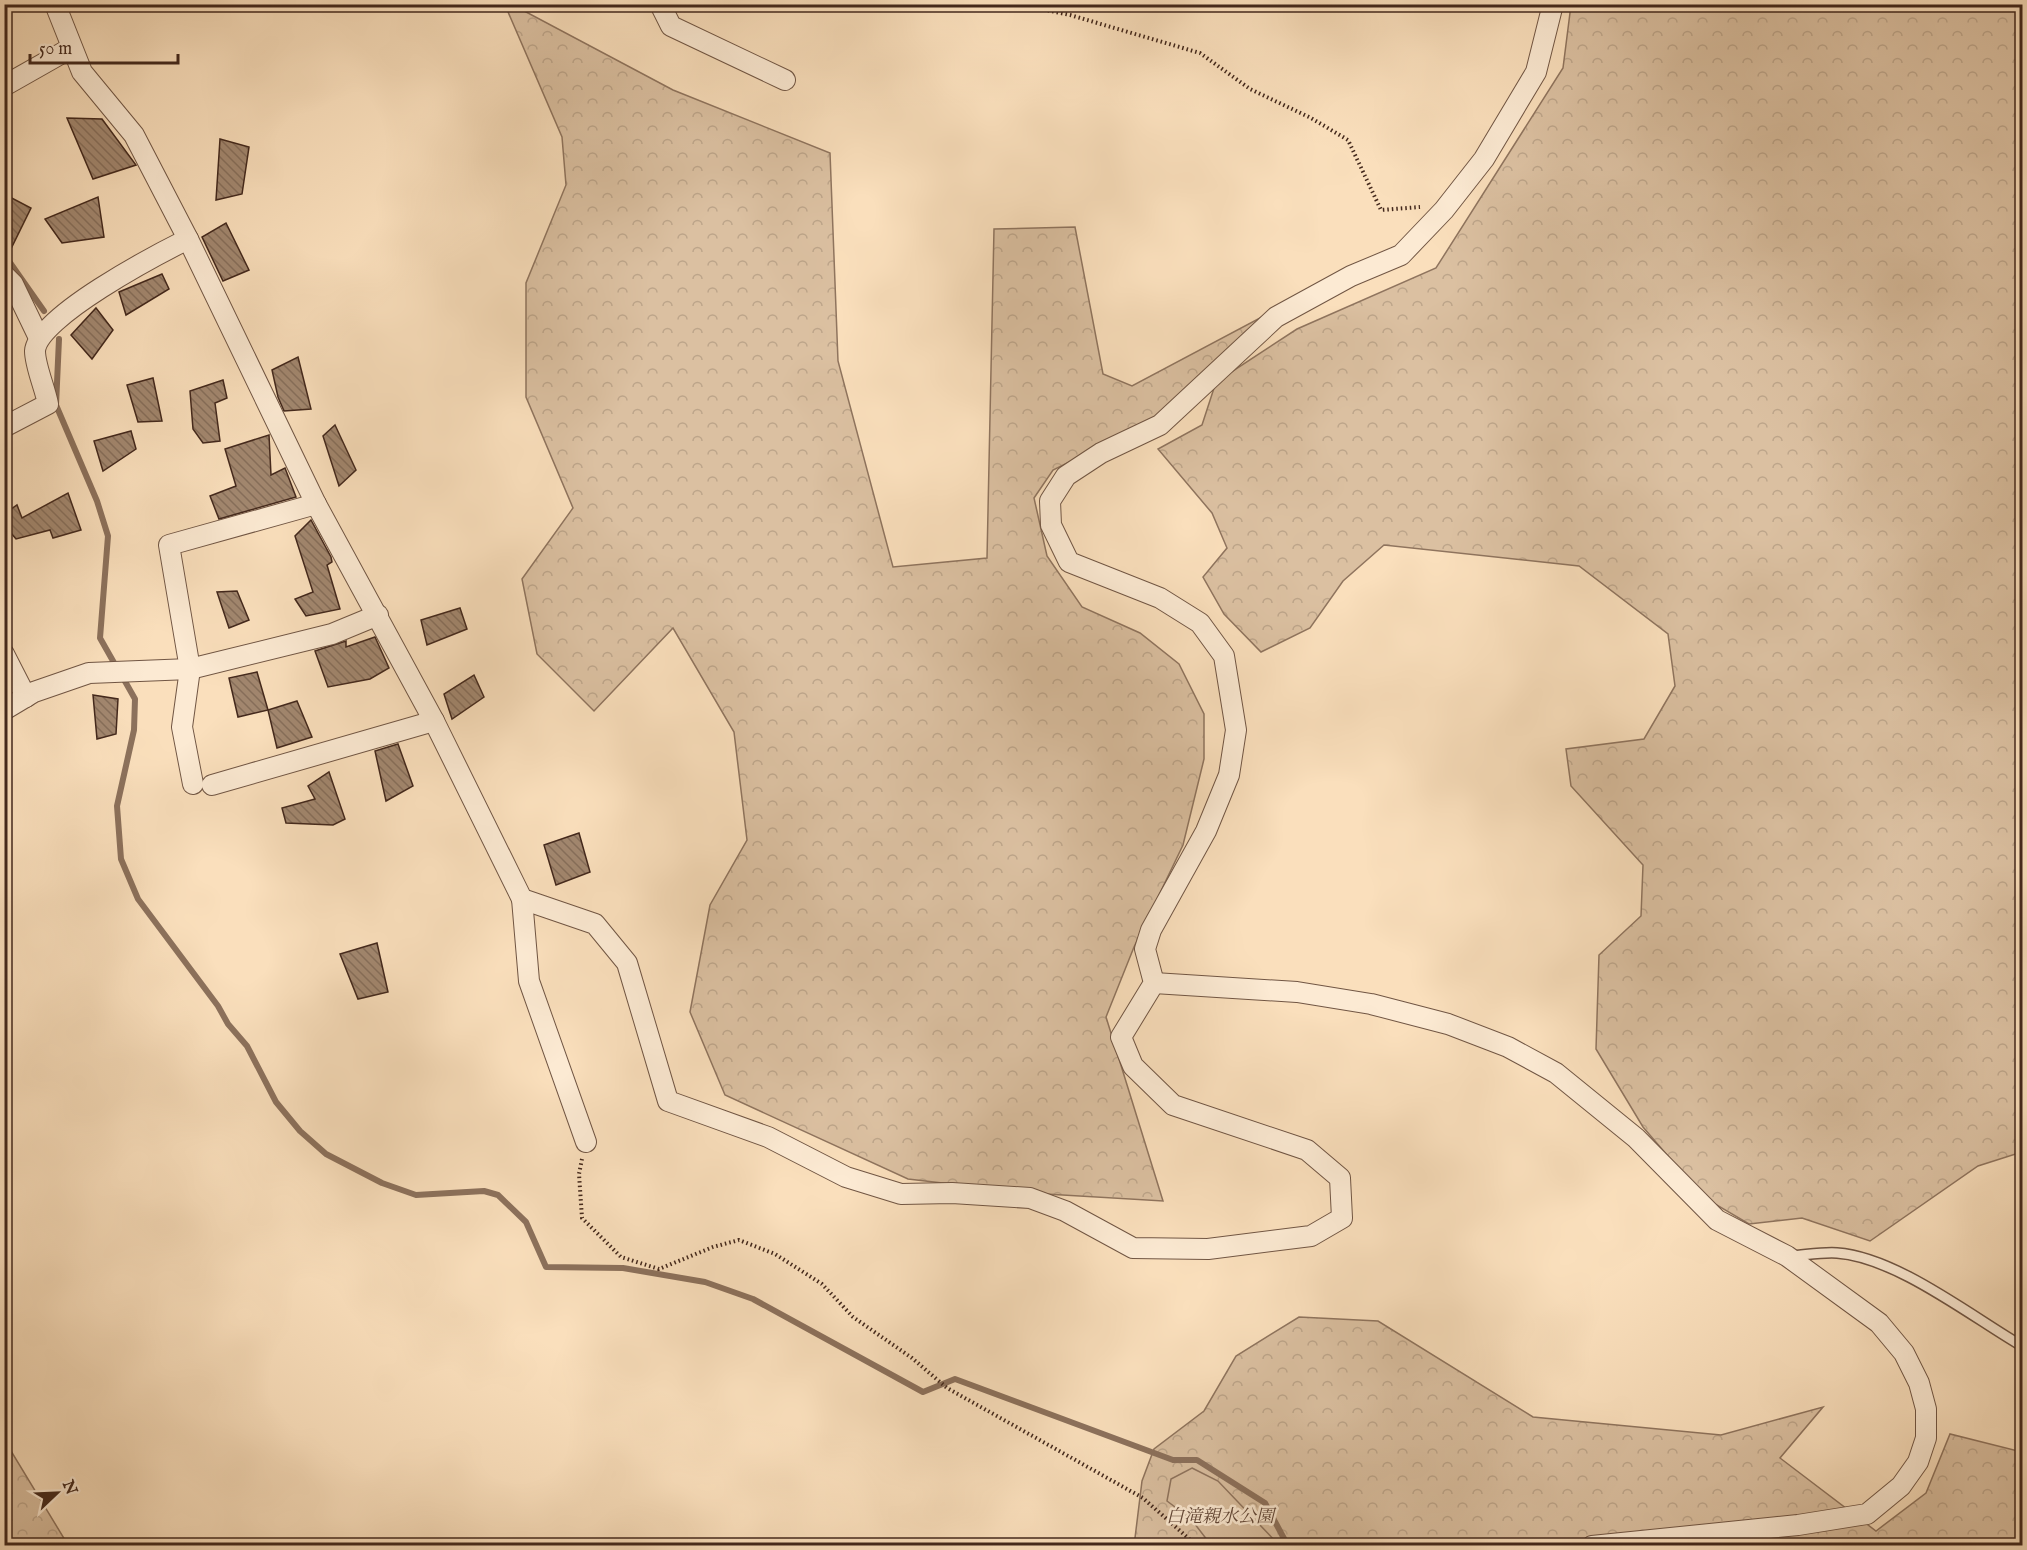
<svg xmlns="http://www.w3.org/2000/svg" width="2027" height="1550" viewBox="0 0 2027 1550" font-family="'IM FELL English','Noto Serif JP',serif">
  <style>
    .forest { fill: url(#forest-crowns); stroke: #8f745e; stroke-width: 1.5 }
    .green { fill: #dbc0a1; stroke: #8f745e; stroke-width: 1.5 }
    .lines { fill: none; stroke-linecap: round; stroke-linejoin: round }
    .stream { stroke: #8c715c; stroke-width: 6 }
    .building { fill: url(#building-back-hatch); stroke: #43281c; stroke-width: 1.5 }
    .lane-casing { stroke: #715644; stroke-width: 12 }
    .street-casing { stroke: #715644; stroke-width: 22 }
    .path { stroke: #43281c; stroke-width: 4; stroke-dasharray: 1.5 3; stroke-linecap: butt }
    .lane { stroke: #fcead3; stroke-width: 9 }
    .street { stroke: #fcead3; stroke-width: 20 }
    .labels { text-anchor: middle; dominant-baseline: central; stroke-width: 5; stroke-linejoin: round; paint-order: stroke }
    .park-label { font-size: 18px; font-style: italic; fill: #614637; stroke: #fcead3 }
  </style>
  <defs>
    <pattern id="forest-crowns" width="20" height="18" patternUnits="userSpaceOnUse" patternTransform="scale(1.5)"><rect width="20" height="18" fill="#dbc0a1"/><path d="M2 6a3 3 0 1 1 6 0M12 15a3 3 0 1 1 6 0" fill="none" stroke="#bda58a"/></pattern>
    <pattern id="building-back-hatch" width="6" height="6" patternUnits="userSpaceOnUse" patternTransform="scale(1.5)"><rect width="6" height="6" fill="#a2876f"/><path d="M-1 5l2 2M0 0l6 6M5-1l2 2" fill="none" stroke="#866e5a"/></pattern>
  </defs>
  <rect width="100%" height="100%" fill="#fadfbc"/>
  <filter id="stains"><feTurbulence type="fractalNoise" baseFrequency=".00333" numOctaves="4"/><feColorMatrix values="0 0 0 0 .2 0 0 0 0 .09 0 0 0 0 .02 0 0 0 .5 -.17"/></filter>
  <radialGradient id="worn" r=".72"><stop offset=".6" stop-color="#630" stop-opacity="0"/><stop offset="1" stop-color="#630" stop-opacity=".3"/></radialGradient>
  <g class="forest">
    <path d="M505,5H513L673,90L830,153L838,361L893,567L987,558L994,229L1075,227L1103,374L1132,386L1324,284L1158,418L1053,470L1034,498L1047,556L1082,607L1140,633L1179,664L1204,714V759L1183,845L1134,947L1106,1017L1163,1201L1029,1193L908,1179L725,1095L690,1012L710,905L747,840L734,732L673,628L594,711L537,654L522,579L573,508L526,397V283L566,185L562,137Z"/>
    <path d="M1571,5H2022V1152L1978,1166L1870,1241L1802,1218L1749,1224L1703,1197L1643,1127L1596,1049L1599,955L1641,916L1643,865L1571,786L1566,749L1644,739L1675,686L1668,634L1579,566L1384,545L1343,581L1310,628L1261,652L1224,614L1203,577L1227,548L1212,513L1158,449L1202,425L1216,382L1297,329L1436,268L1563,68Z"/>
    <path d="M1299,1317L1378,1321L1533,1417L1721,1435L1823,1407L1780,1458L1876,1531L1926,1493L1950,1434L2022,1452V1545L1134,1546L1142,1481L1154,1449L1204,1411L1236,1356Z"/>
    <path d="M4,1441H5L68,1545H5Z"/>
  </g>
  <path class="green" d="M1192,1468L1218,1481L1279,1545H1211L1191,1519L1167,1501L1171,1479Z"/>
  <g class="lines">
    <g class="stream">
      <path d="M4,254L44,311"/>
      <path d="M59,339L56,405L97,501L108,536L100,638L117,668"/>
      <path d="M122,676L135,699L134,730L117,806L121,859L138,899L218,1006L228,1024L247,1046L276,1102L300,1131L326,1154L382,1183L416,1195L484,1191L498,1195L526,1222L546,1267L623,1268L705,1282L753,1299L923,1392L955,1379L1173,1460H1197L1265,1503L1288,1546"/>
    </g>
  </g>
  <g class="building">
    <path d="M67,118L102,119L136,165L93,179Z"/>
    <path d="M220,139L249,147L242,194L216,200Z"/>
    <path d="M4,194L31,208L4,263Z"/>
    <path d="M98,197L104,237L62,243L45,219Z"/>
    <path d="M226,223L249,270L223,281L202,237Z"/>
    <path d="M162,274L169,289L126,315L119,292Z"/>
    <path d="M96,308L113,330L92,359L71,335Z"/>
    <path d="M298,357L311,409L284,411L278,397L272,370Z"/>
    <path d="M153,378L162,421L138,422L127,385Z"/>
    <path d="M223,380L227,398L215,403L220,441L203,443L193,429L190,391Z"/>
    <path d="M335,425L356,470L339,486L323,436Z"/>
    <path d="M131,431L136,449L103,471L94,441Z"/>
    <path d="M269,435L271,475L285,468L296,497L219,519L210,496L236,486L225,449Z"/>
    <path d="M68,493L81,530L53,538L50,530L16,539L4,525V514L17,505L22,518Z"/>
    <path d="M311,520L331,557L332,562L327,565L340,609L306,616L295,599L313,592L295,536Z"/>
    <path d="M237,591L249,620L229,628L217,592Z"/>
    <path d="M460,608L467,629L427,645L421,620Z"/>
    <path d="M375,637L389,668L370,679L328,687L315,651L346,641V647Z"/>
    <path d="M257,672L268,710L238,717L229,678Z"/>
    <path d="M474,675L484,697L452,719L444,694Z"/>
    <path d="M93,695L118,699L116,734L97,739Z"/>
    <path d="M297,701L312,737L277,748L268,710Z"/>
    <path d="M398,744L413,786L386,801L375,751Z"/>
    <path d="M329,772L345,819L333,825L286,823L282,808L315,799L308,786Z"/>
    <path d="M579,833L590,872L556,885L544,845Z"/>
    <path d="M377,943L388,992L358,999L340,954Z"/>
  </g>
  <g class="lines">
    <g class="lane-casing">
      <path id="lane" d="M1791,1256C1806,1255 1822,1252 1837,1253C1896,1257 1972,1317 2022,1346"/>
    </g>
    <g class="street-casing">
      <g id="street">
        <path d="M55,4L82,72L134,135L188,239L316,504L434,721L522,899L595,924L627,963L668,1101L768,1137L846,1177L901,1194L952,1193L1030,1198L1065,1211L1133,1248L1208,1249L1311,1236L1342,1218L1340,1178L1307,1150L1173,1105L1133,1066L1121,1037L1154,983L1145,949L1151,930L1206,831L1229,775L1236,730L1224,656L1200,623L1160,598L1069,562L1051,525L1050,501L1066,476L1101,453L1160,425L1276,317L1351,276L1401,255L1444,210L1484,159L1536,72L1553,4"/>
        <path d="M660,4L671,26L785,80"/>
        <path d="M4,86L71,48"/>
        <path d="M4,275L13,284L39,338"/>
        <path d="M4,427L48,404C45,388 35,366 35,351C37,317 158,254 188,239"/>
        <path d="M4,654L26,697"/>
        <path d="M4,710L34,692L89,673L190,669L332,634L378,615"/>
        <path d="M193,784L182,727L190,669L169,545L316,504"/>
        <path d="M212,785L434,721"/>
        <path d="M522,899L529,981L586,1142"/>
        <path d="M1154,983L1297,992L1371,1004L1448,1024L1508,1047L1556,1073L1636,1138L1717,1220L1787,1256L1879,1323L1904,1353L1919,1383L1926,1409V1438L1918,1462L1901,1486L1867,1514L1798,1525L1592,1546"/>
      </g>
    </g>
    <g class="path">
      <path d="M1017,4L1070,15L1200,53L1250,89L1311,118L1348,140L1381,210L1420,207"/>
      <path d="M582,1159L579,1174L582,1218L621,1257L659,1269L713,1247L739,1240L775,1254L822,1284L853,1317L912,1358L947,1388L1143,1498L1197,1546"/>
    </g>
    <use href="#lane" class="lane"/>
    <use href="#street" class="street"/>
  </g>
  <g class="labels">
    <g class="park-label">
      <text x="1220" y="1517">白滝親水公園</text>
    </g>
  </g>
  <rect width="2027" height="1550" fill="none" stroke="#fadfbc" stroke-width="24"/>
  <rect x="6" y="6" width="2015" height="1538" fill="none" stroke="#43281c" stroke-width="3"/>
  <rect x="12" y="12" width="2003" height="1526" fill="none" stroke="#43281c" stroke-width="1.5"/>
  <g transform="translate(57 1493) rotate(67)" stroke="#fcead3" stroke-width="4.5" paint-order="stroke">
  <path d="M0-4.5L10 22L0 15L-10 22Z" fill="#43281c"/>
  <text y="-9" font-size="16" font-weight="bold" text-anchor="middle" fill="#43281c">N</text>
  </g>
  <path d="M30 54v9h148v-9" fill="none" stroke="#43281c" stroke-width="3"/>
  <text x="39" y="54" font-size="18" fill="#43281c" stroke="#fcead3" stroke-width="4.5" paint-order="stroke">50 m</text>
  <rect width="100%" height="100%" filter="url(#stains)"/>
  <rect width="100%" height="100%" fill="url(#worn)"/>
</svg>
